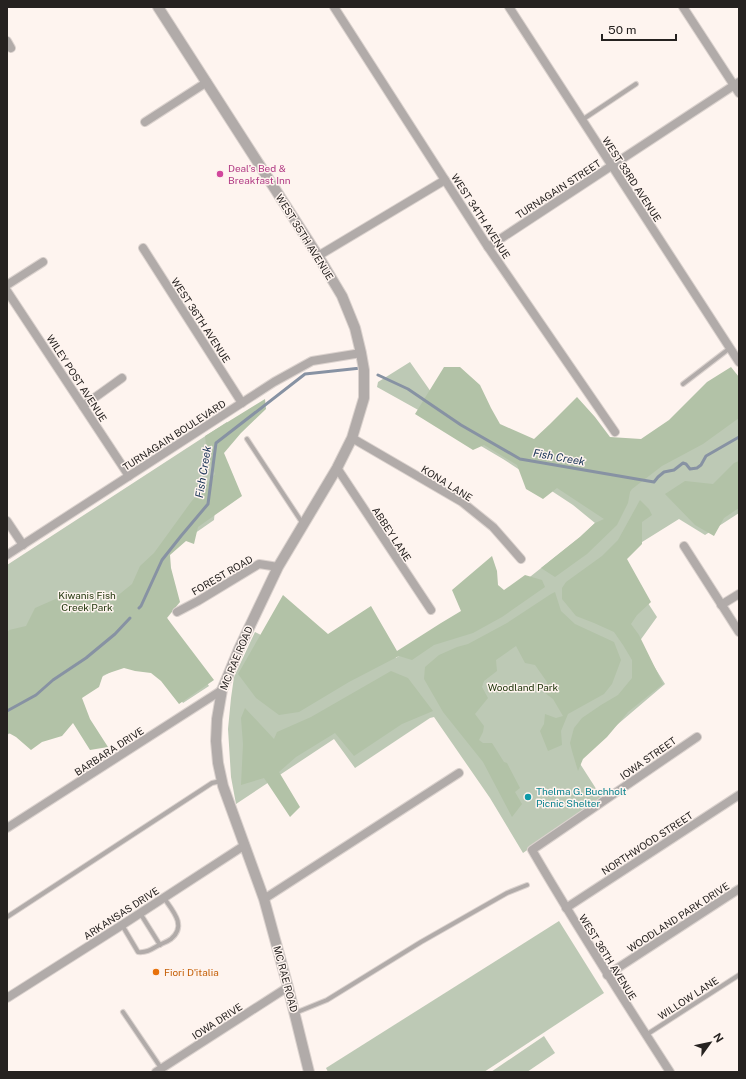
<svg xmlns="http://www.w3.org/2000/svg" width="746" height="1079" viewBox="0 0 746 1079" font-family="'Public Sans',sans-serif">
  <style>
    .green { fill: #bdc9b5 }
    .forest { fill: #b2c2a7 }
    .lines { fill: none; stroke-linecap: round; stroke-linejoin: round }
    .stream { stroke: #8792a3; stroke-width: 3 }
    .service-casing { stroke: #dbd2ce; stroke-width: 6 }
    .minor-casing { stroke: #dbd2ce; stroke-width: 10 }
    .tertiary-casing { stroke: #dbd2ce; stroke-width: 12 }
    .service { stroke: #b1aba9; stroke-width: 4 }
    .minor { stroke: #b1aba9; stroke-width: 8 }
    .tertiary { stroke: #b1aba9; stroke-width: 10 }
    .hotel-dot { fill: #d1479c; stroke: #fef4ef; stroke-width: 1.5 }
    .culture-dot { fill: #0f9aa8; stroke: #fef4ef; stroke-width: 1.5 }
    .food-dot { fill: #e8710a; stroke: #fef4ef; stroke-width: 1.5 }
    .labels { text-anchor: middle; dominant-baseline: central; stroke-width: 3; stroke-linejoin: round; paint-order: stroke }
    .hotel-label { font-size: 10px; fill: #b23c85; stroke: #fef4ef; text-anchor: start }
    .street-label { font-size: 10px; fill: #262220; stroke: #fef4ef }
    .park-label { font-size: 10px; fill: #23380e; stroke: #fef4ef }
    .culture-label { font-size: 10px; fill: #0d838f; stroke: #fef4ef; text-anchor: start }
    .food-label { font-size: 10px; fill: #c56008; stroke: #fef4ef; text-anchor: start }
    .water-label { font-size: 11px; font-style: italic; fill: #173255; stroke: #fef4ef }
  </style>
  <rect width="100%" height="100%" fill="#fef4ef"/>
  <g class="green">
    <path d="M410,362L436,399L569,477L739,410V513L705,535L679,519L618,557L657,617L639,642L665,684L577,759L602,798L523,853L490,798L434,717L430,718L355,768L334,739L236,804L231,777L228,729L231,698L234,677L255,632L275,642L298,662L366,613L396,658L416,644L511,592L580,537L595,523L573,505L503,459L447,426L377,387L378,382Z"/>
    <path d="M227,422L234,438L220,457L214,520L178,545L158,561L167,618L209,686L183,703L150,656L146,653L70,694L7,735V565Z"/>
    <path d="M559,921L604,993L484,1072H328L326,1068Z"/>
    <path d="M544,1036L555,1053L527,1072H491Z"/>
  </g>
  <g class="forest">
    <path d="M444,367H460L480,385L491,408L500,424L534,439L550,424L577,397L595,417L610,437L641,439L669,420L707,382L731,367L739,377V418L703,444L662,466L632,489L630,492L628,503L617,525L587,554L555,577L541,568L580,537L595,523L604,519L557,488L543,499L526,489L517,465L484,445L473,450L415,414Z"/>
    <path d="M265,399L266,409L241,433L224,453L242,496L198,527L194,544L186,541L170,555L171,568L180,602L167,618L214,680L179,704L161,681L151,673L135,671L124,668L103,675L99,687L82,698L90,719L108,747L90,750L73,723L62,736L42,742L31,750L16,737L7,732V633L9,630L26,626L35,608L60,597L88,593L93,595L94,600L98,606L111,601L132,584L140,566L154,553L191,502L215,474L207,454L205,436Z"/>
    <path d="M739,461V508L724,518L714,536L695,525L665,494L685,481L713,484L734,463Z"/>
    <path d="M640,500L649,509L652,515L642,522V544L627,559L651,602L637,615L631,624L639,635L663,684L628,712L607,737L583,759L578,771L572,751L570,743L574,728L582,718L601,705L618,695L632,678V660L623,645L614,632L594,623L576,616L562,599V588L566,582L602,556L618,540Z"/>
    <path d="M492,556L497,571L498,585L504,590L525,575L542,580L545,587L502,617L473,633L434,645L412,660L399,656L349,682L299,712L279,715L256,698L238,674L283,595L328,634L371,606L397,651L441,623L461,611L452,590Z"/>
    <path d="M555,592L561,611L575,624L614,642L621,660L612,684L604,694L568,714L561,731L562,745L548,751L540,731L544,724L545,714L556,718L563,716L553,699L545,693L547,682L535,665L525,663L516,646L496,660L497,671L484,681L482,687L488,698L475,714L484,726L483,732L479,740L483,743H492L504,762L507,763L520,788L515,792L522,804L512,817L483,762L443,712L424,679L425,667L439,655L457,647L468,644L507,623L551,594Z"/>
    <path d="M391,671L408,678L433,711L402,724L354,756L335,733L296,757L279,772L300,807L290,817L264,778L241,785L243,744L241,718L245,708L274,739L277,732L311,717Z"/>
  </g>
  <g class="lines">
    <g class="stream">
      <path d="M378,375L408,389L461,425L520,459L654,482L658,477L664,472L674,470L683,463L686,464L690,469L697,468L701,465L706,456L739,437"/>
      <path d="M139,608L141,606L162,560L181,536L208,504L216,443L305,374L361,368"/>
      <path d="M7,711L36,695L53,680L86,658L115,634L130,618"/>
    </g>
    <g class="service-casing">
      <g id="service">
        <path d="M582,120L636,84"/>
        <path d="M683,384L730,348"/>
        <path d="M247,439L303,524"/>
        <path d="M140,913L160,945"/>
        <path d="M7,917L212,783L221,781"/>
        <path d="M122,925L138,952C147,953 152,949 159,945C163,943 167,942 171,939C187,926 173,911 164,898"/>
        <path d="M123,1012L161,1068"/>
        <path d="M295,1013L327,1000L421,942L507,893L527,885"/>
        <path d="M646,1035L739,975"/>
      </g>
    </g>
    <g class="minor-casing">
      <g id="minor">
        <path d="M334,7L488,247L615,432"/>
        <path d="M509,7L739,362"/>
        <path d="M683,7L739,93"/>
        <path d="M7,41L11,48"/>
        <path d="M145,122L207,82"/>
        <path d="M488,247L739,82"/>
        <path d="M143,248L242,403"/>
        <path d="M318,256L445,180"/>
        <path d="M7,285L43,262"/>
        <path d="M7,291L129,476"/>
        <path d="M83,406L122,378"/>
        <path d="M352,438L462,502L493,527L521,559"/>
        <path d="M337,468L431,610"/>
        <path d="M7,521L23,545"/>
        <path d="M684,546L739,632"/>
        <path d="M7,555L274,382L312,361L361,353"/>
        <path d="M721,605L739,594"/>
        <path d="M177,612L198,601L259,564L278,567"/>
        <path d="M7,828L222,690"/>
        <path d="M264,899L459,773"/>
        <path d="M566,908L739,795"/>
        <path d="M607,975L739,889"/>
        <path d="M7,998L122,925L245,845"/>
        <path d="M156,1072L288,987"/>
        <path d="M670,1072C623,999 576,926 532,850L697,737"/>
      </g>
    </g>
    <g class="tertiary-casing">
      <path id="tertiary" d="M158,7L318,256L342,296L355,328L361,353L364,370V398L352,438L337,468L278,567L239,649L222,690L217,719L216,741L218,763L223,786L264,899L288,987L309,1072"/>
    </g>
    <use href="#service" class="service"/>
    <use href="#minor" class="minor"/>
    <use href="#tertiary" class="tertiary"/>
  </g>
  <circle class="hotel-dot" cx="220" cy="174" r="4"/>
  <circle class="culture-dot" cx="528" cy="797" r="4"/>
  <circle class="food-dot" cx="156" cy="972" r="4"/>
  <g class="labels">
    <g class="hotel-label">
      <text x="228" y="168">Deal’s Bed &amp;<tspan x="228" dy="12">Breakfast Inn</tspan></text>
    </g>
    <g class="street-label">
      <text transform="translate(632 179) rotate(57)">WEST 33RD AVENUE</text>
      <text transform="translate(558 189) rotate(-33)">TURNAGAIN STREET</text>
      <text transform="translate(481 216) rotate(57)">WEST 34TH AVENUE</text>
      <text transform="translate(305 237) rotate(58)">WEST 35TH AVENUE</text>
      <text transform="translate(201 320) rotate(57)">WEST 36TH AVENUE</text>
      <text transform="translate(77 378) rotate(57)">WILEY POST AVENUE</text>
      <text transform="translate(174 435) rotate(-33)">TURNAGAIN BOULEVARD</text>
      <text transform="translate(447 483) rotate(32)">KONA LANE</text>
      <text transform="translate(392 534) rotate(57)">ABBEY LANE</text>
      <text transform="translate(222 575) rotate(-30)">FOREST ROAD</text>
      <text transform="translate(236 658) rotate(-67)">MC RAE ROAD</text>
      <text transform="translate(109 751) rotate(-33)">BARBARA DRIVE</text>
      <text transform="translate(648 758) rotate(-35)">IOWA STREET</text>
      <text transform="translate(647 843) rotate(-33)">NORTHWOOD STREET</text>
      <text transform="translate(121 913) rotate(-33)">ARKANSAS DRIVE</text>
      <text transform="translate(678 917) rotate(-33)">WOODLAND PARK DRIVE</text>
      <text transform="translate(608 957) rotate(58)">WEST 36TH AVENUE</text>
      <text transform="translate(286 979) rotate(75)">MC RAE ROAD</text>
      <text transform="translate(688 998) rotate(-33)">WILLOW LANE</text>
      <text transform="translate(217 1021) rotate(-33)">IOWA DRIVE</text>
    </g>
    <g class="park-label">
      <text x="87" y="595">Kiwanis Fish<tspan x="87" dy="12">Creek Park</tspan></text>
      <text x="523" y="687">Woodland Park</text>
    </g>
    <g class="culture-label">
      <text x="536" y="791">Thelma G. Buchholt<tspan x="536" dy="12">Picnic Shelter</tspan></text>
    </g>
    <g class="food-label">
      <text x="164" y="972">Fiori D'italia</text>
    </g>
    <g class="water-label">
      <text transform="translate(559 457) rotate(10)">Fish Creek</text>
      <text transform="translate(203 472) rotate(-81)">Fish Creek</text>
    </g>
  </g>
  <rect width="746" height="1079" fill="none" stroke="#262220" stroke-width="16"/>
  <g transform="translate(710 1043) rotate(57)" stroke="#fef4ef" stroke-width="3" paint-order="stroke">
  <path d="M0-3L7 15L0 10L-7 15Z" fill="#262220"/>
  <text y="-6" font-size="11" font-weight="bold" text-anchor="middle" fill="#262220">N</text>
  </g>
  <path d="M602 34v6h74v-6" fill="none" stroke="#262220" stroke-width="2"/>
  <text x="608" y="34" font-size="12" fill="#262220" stroke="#fef4ef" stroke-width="3" paint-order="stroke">50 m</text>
</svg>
